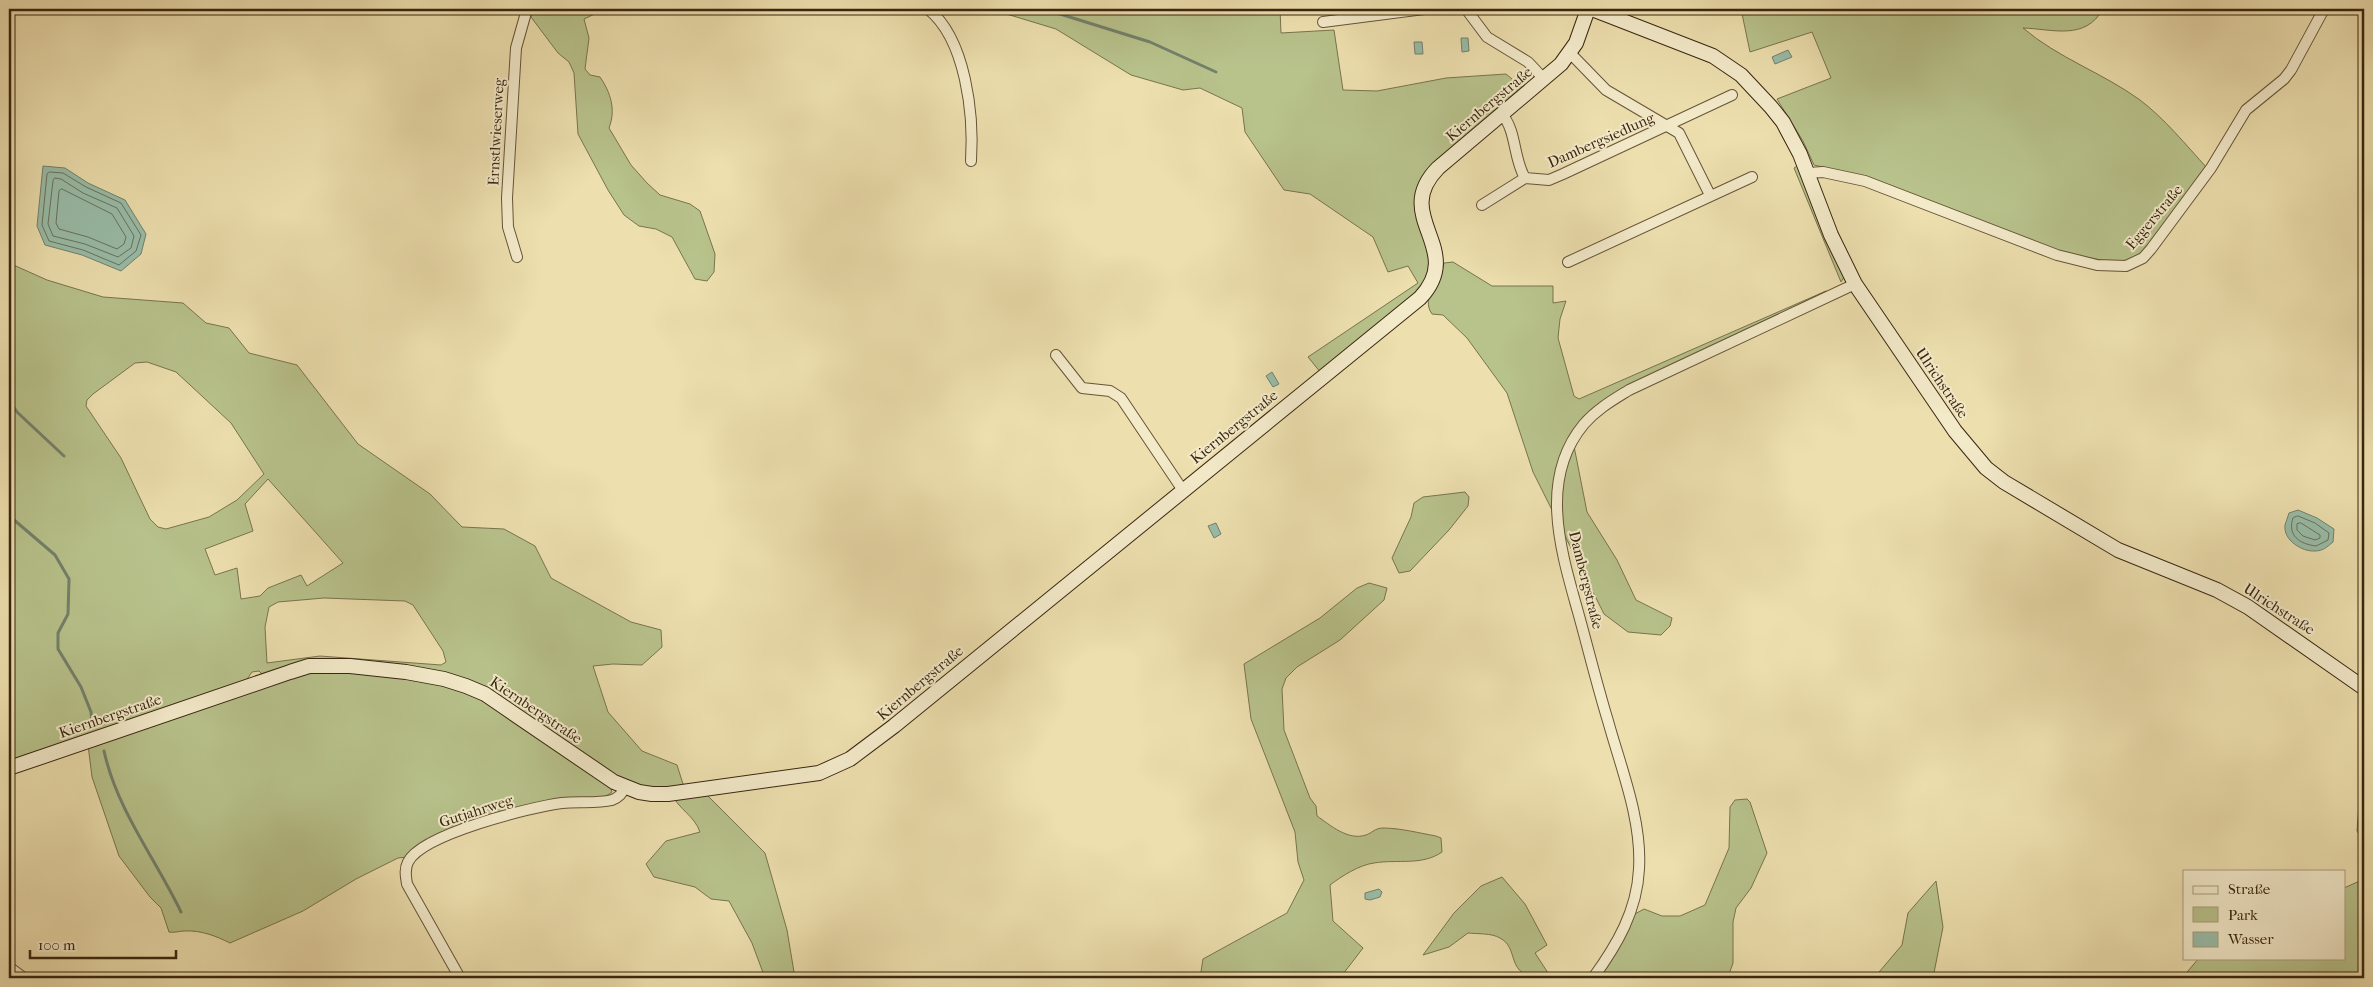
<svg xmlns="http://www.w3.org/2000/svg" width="2373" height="987" viewBox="0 0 2373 987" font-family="'IM FELL French Canon',serif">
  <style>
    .green { fill: #b8c28b; stroke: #78744d; fill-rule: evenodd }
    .water { fill: #99bda9; stroke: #73816b }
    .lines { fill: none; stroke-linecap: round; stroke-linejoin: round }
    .shore { stroke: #69725c; stroke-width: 1 }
    .stream { stroke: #73816b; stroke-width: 3 }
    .street-casing { stroke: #665437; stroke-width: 12 }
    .secondary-casing { stroke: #39260f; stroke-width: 16 }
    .street { stroke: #f3eaca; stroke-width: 10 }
    .secondary { stroke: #f3eaca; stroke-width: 14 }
    .labels { text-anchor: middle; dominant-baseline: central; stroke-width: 4; stroke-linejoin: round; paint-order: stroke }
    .street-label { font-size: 15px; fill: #39260f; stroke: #f3eaca }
  </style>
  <rect width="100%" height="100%" fill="#eddfae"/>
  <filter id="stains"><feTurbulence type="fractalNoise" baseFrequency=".004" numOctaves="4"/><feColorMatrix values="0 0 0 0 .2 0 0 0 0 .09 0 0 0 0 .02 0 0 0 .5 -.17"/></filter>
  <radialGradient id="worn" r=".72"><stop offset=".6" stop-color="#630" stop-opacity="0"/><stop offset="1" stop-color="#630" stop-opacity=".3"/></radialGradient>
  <g class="green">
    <path d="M532,9H605L584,19L589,38L585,69L590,75L600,77C611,93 616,110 609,128L631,165L647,183L660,195L690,204L700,211L715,254L714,272L707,281L695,279L672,237L656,229L639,226L624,215L608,190L578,134L574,73L569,62L558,53L531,17Z"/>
    <path d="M990,9H1280L1281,33L1334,30L1343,90L1377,91L1446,78L1506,74L1524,89L1426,175L1433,261L1422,289L1321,373L1308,357L1418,283L1408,266L1388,272L1373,237L1310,194L1284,190L1245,132L1242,108L1200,88L1183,90L1131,75L1056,29Z"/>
    <path d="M1741,9H2103C2085,41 2053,29 2023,28C2058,58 2103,73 2140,100C2165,119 2186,145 2207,168L2141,254L2125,261L2112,262L2064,253L1866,177L1814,165L1803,141L1777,99L1831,78L1812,32L1750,52Z"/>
    <path d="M1799,165L1844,277L1841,282L1794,168Z"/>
    <path d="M1453,262L1492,286H1553V303L1566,301L1560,319L1558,338L1574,396L1579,399L1826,291L1610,397L1590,411L1572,436L1587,512L1617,560L1636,600L1672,618L1670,626L1661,635L1628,632L1604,614L1533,472L1507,393L1467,338L1443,315L1432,314C1420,298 1441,279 1444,263Z"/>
    <path d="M9,263L47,280L103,297L183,303L206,323L229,328L249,353L297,365L358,444L430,494L462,527L504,529L535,546L551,578L631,622L661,630L662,647L642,665L613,664L593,666L608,712L642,751L677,765L683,784L707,795L765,853L787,930L795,978H765L752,943L729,901L711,899L695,887L654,877L646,864L666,841L700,832C694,815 679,810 671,793C660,792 649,792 638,789C622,783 608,773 595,764C562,743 532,718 499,697C458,672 370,658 322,661C302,663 283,670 263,675L259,671L252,672L245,682L108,731L111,737L289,675C341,661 431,673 479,695C499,704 516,719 533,731C558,749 583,766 609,783L612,792L603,798L561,801L484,820L452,830L426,842L407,857L398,858L356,879L303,911L230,943C216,936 201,930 184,931C179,931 175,933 169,932L161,908L150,897L119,856L92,777L88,745L9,772ZM147,362L176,372L231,423L264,474L237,500L209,517L166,529L158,527L150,519L121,458L86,406L87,400L93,394L135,363ZM268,479L343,563L307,586L301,575L268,588L260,596L241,599L237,568L215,575L205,549L253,531L245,504ZM324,598L405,601L413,605L443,651L446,662L441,665L320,656L267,663L265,627L269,607L278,602Z"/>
    <path d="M1465,492L1469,497L1468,506L1449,530L1410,571L1399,573L1392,558L1411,517L1414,503L1423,497Z"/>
    <path d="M1369,583L1387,588L1384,600L1340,640L1297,667L1286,678L1282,689L1284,730L1310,798L1316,806L1317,816C1330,825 1348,841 1366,835C1372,833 1375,828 1383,828C1400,828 1419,833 1436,836L1441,838L1442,852C1422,866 1398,859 1374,863C1359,865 1342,876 1330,885L1333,921L1363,948L1340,978H1200L1203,959L1287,913L1304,880L1298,862L1295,832L1251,719L1244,664L1320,618L1357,588Z"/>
    <path d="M2364,787V842L2357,831L2360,791Z"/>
    <path d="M1747,799L1750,802L1767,853L1751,888L1736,908L1733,922V963L1728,977L1595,978L1633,915L1644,909L1662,916H1680L1705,905L1729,848L1730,807L1735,800Z"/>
    <path d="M1502,877L1525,904L1547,945L1535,953L1550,976C1545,979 1540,979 1534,978C1506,971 1519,948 1500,938C1492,933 1477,934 1468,933L1449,947L1423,955L1454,913L1481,886Z"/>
    <path d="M2364,879V978H2182L2199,958H2344V888Z"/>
    <path d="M1936,881L1943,927L1933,978H1874L1902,945L1908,913Z"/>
  </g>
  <g class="water">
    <path d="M1461,38H1468L1469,51L1462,52Z"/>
    <path d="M1414,42H1422L1423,54H1415Z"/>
    <path d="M1788,50L1792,57L1775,64L1772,57Z"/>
    <path d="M43,166L65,168L88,183L125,200L146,234L141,254L121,271L82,255L45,245L37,226Z"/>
    <path d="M1272,372L1279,384L1273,387L1266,376Z"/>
    <path d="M2298,510L2317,518L2334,529L2333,542C2327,547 2323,551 2315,551C2302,552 2283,540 2285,525C2286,521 2288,517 2289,513Z"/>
    <path d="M1216,523L1221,534L1214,538L1208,526Z"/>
    <path d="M1379,889L1382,892L1380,897L1370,900L1365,899V893Z"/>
  </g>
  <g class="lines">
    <g class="shore">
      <path d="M50,172L63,173L86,187L121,203L141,235L136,251L119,265L83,250L49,241L42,225L47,174Z"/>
      <path d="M55,178L61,179L83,193L117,208L134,236L131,248L118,257L85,244L53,236L48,224L53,181Z"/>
      <path d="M62,189L112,214L126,237L124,244L117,249L88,237L59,229L56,223L59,191Z"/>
      <path d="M2298,516L2315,523L2329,533L2328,540L2316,546C2299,544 2287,535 2293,518Z"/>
      <path d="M2301,523L2320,535V538L2315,540L2303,536L2297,530V524Z"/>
    </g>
    <g class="stream">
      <path d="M1044,9L1150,42L1216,72"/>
      <path d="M9,400L17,412L64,456"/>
      <path d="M9,496L13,499V519L55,555L69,579L68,614L58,633V649L81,687L91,712L92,724"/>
      <path d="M104,751C117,810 155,858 181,912"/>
    </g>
    <g class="street-casing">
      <g id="street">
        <path d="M928,9C966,39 974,115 971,161"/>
        <path d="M1466,9L1487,37L1528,62L1544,79"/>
        <path d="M1323,22L1424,9"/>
        <path d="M1570,53L1606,90L1679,133L1710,195"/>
        <path d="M1502,114C1517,132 1513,158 1525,178L1549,180L1563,174L1732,95"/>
        <path d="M1808,173L1823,172L1865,181L2057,255L2097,265L2126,266L2143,258L2151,249L2211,168L2246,110L2284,79L2291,70L2324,9"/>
        <path d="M1482,205L1525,178"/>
        <path d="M517,257L508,227L507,198L516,48L527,9"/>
        <path d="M1568,262L1752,177"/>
        <path d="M1056,355L1082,388L1110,391L1121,398L1182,489"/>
        <path d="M9,967L24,978"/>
        <path d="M460,978L407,884C406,877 404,870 408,862C422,834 531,807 562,803C578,801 596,804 612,800C619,797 622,794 625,787"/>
        <path d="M1593,978C1617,945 1637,911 1639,869C1642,820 1621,768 1608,721C1597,685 1588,648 1578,612C1561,551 1538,479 1584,424C1597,409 1613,400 1629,390L1855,284"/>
      </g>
    </g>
    <g class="secondary-casing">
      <g id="secondary">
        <path d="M1592,9L1713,56L1741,75L1771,107L1783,122L1800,154L1831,235L1855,284L1955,431L1986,468L2004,482L2118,550L2217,590L2248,607L2364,688"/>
        <path d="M9,768L290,672L309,666H350L406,672L444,679L466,686L485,694L504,707L614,782L639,792L652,794H668L819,773L850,759L894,726L1420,298C1467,248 1390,217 1438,168L1561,64L1576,43L1588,9"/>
      </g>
    </g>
    <use href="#street" class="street"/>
    <use href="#secondary" class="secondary"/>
  </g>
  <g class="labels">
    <g class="street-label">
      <text transform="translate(1489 104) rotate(-40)">Kiernbergstraße</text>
      <text transform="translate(496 132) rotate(-87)">Ernstlwieserweg</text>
      <text transform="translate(1601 140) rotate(-24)">Dambergsiedlung</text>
      <text transform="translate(2154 217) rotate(-50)">Eggerstraße</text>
      <text transform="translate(1942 383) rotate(56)">Ulrichstraße</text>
      <text transform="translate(1234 427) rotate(-39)">Kiernbergstraße</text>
      <text transform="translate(1586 580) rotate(76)">Dambergstraße</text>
      <text transform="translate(2279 609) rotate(33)">Ulrichstraße</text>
      <text transform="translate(920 683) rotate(-40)">Kiernbergstraße</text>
      <text transform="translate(536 710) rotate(34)">Kiernbergstraße</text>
      <text transform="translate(110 716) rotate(-19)">Kiernbergstraße</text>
      <text transform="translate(476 811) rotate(-18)">Gutjahrweg</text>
    </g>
  </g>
  <rect width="2373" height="987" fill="none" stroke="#eddfae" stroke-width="30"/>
  <rect x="10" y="10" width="2353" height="967" fill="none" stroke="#39260f" stroke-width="2.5"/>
  <rect x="15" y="15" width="2343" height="957" fill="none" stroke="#39260f"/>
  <rect x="2183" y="870" width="162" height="90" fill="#f3eaca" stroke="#a99c7f"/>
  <rect x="2193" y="886" width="25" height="8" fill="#f3eaca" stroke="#a99c7f"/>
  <text x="2228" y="894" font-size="15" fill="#39260f">Straße</text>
  <rect x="2193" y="907" width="25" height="15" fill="#b8c28b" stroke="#a99c7f"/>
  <text x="2228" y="920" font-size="15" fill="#39260f">Park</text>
  <rect x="2193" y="932" width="25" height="15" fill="#99bda9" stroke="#a99c7f"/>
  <text x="2228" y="944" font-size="15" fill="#39260f">Wasser</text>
  <path d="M30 950v8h146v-8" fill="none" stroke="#39260f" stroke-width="2.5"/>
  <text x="38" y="950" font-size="15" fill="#39260f" stroke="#f3eaca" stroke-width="4" paint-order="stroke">100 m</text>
  <rect width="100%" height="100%" filter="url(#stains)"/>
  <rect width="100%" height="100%" fill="url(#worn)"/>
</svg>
